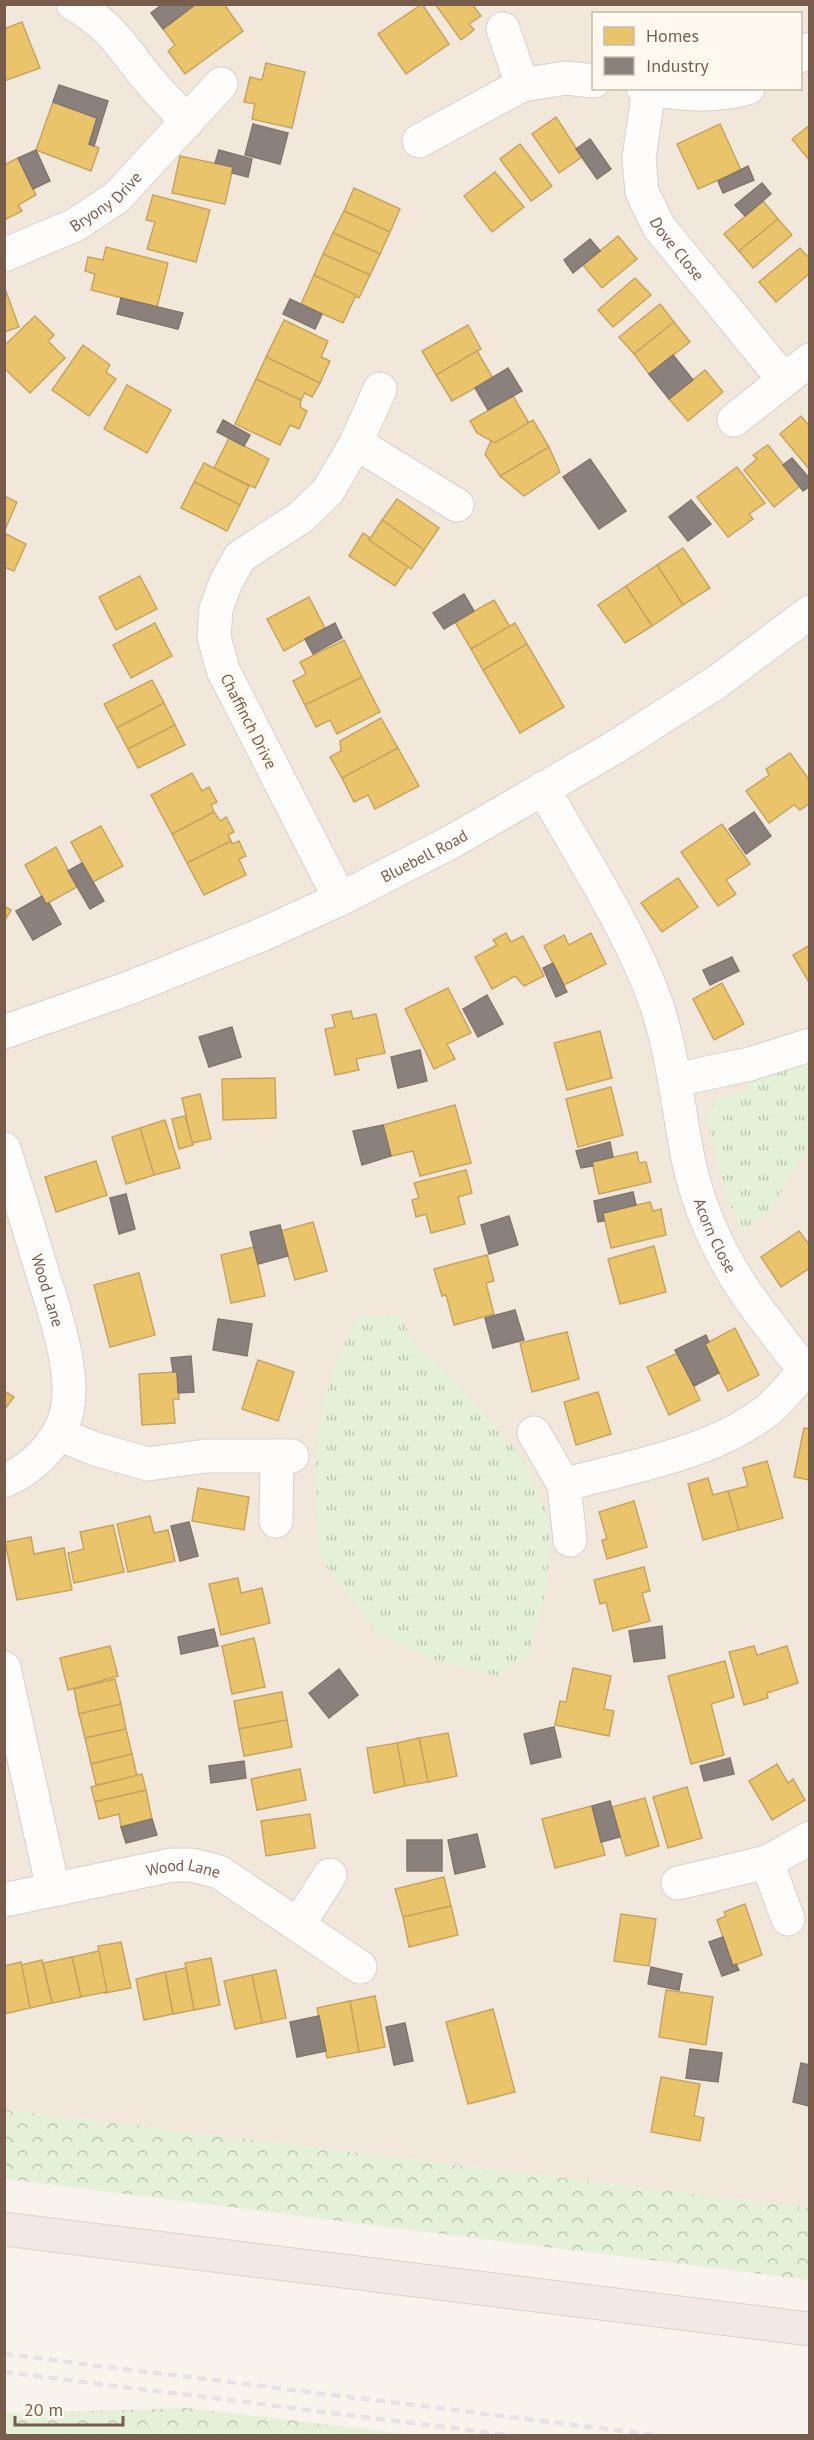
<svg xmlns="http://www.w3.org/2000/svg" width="814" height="2440" viewBox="0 0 814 2440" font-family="'PT Sans',sans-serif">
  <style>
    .residential { fill: #f1e7da; fill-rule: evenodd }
    .grass { fill: url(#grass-tufts) }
    .forest { fill: url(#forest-crowns) }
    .homes { fill: #e9c46a; stroke: #c7a561; stroke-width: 1.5 }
    .industry { fill: #8a817c; stroke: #85766d; stroke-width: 1.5 }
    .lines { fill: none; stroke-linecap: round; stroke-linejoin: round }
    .minor-casing { stroke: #d7d1cb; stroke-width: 35 }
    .highway-casing { stroke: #dad1ca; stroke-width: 35 }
    .minor { stroke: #fefdfc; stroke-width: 33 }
    .highway { stroke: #f1e9e5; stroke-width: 33 }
    .rail { stroke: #e5e3e5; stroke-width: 4.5; stroke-dasharray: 9 6; stroke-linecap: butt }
    .labels { text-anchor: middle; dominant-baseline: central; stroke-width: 6; stroke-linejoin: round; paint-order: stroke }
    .street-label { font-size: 16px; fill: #785c4b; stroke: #fff9ef }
  </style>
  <defs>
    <pattern id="grass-tufts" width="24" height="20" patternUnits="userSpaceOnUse" patternTransform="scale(1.5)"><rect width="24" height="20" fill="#e4f0d7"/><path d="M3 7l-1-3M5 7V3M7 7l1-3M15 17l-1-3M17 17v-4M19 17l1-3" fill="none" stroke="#bec6b0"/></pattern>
    <pattern id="forest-crowns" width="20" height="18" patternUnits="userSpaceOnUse" patternTransform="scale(1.5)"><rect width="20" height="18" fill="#e4f0d7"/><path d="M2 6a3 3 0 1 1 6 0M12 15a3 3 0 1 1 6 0" fill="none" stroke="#bec6b0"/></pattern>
  </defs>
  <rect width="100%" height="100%" fill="#f8f4ed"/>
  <path class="residential" d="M5,5H809V2208L5,2110ZM594,14H800V88H594Z"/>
  <g class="grass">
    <path d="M809,1062V1145L772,1207L741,1232L726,1195L707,1121C709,1097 728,1095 748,1091L746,1082Z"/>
    <path d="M399,1315L415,1344L455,1380L523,1458L549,1518V1556L545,1595L528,1656L497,1676L427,1658L374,1630L320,1558L315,1461L323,1405L335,1366L357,1316Z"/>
  </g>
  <g class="forest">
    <path d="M5,2110L809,2208V2280L5,2179Z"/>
    <path d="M188,2408L415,2435H5V2413Z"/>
  </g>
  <g class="homes">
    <path d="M196,4H224L243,31L185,74L168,51L175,45L163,29Z"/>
    <path d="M422,4L449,44L406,74L378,34Z"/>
    <path d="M435,4H472L481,16L469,24L474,30L461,40Z"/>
    <path d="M22,22L40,68L4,81V29Z"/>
    <path d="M266,63L305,72L292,128L252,119L255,104L244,102L250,77L262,80Z"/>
    <path d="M53,102L97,118L89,144L99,148L91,171L36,150Z"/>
    <path d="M556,117L582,157L559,173L532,134Z"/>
    <path d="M720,124L741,170L698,189L677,144Z"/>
    <path d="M810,125V161L792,139Z"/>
    <path d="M520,144L552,186L531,201L500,159Z"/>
    <path d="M180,156L233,167L225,204L172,193Z"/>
    <path d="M18,158L36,195L18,205L22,211L4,220V165Z"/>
    <path d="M495,172L524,207L492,232L464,196Z"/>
    <path d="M354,188L400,209L390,232L344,211Z"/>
    <path d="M153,195L210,210L196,262L147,249L155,222L146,220Z"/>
    <path d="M763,201L778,219L739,251L724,234Z"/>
    <path d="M344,211L390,232L380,254L333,233Z"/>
    <path d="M778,219L792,235L753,268L739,251Z"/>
    <path d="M333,233L380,254L370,275L323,254Z"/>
    <path d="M618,236L637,259L602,288L583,265Z"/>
    <path d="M106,247L168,263L157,307L91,290L95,274L85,271L88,257L103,260Z"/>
    <path d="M800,248L810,259V273L776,302L759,282Z"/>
    <path d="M323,254L370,275L359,298L314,275Z"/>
    <path d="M314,275L356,295L343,323L301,304Z"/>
    <path d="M635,278L651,295L613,327L598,310Z"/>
    <path d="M4,286L19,327L4,332Z"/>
    <path d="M660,304L674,322L634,354L619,337Z"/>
    <path d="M35,316L54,335L48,341L65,358L30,393L4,368V346Z"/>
    <path d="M284,320L328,341L321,357L330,361L320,383L266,357Z"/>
    <path d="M674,322L690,342L649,374L634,354Z"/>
    <path d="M468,325L481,349L436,375L422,351Z"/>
    <path d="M83,345L110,365L106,372L116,379L89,416L52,390Z"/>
    <path d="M477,351L493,378L452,401L436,375Z"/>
    <path d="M266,357L320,383L312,397L305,393L301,400L256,379Z"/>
    <path d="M705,370L723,392L688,421L669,399Z"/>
    <path d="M256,379L301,400L300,407L307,411L299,429L290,425L280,445L235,424Z"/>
    <path d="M127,385L171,410L147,453L104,429Z"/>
    <path d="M513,396L529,423L495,443L477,433L470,421Z"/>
    <path d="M801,416L810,427V470L780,434Z"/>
    <path d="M533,420L549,447L500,476L485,454L491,441L495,443Z"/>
    <path d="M229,438L269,459L255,488L214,468Z"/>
    <path d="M768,445L800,486L774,507L744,470L757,459L753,455Z"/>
    <path d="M549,447L560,472L524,496L500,476Z"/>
    <path d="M204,463L249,486L240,505L194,482Z"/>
    <path d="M737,467L765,503L749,514L753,519L728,537L697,497Z"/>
    <path d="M194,482L240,505L227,531L181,508Z"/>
    <path d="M4,496L17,502L4,532Z"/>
    <path d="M397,499L439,528L424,550L382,520Z"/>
    <path d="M382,520L424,550L411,569L369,540Z"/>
    <path d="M4,533L26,544L14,571L4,567Z"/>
    <path d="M363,533L370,538L369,540L408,567L395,586L349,556Z"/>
    <path d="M683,548L710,588L683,605L657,565Z"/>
    <path d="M657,565L683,605L652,626L626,586Z"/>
    <path d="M140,576L157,609L116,630L99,597Z"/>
    <path d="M626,586L652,626L625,643L598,605Z"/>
    <path d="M309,597L325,628L284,651L267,619Z"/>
    <path d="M494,600L510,627L471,649L455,622Z"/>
    <path d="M155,623L172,656L131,678L113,645Z"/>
    <path d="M515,623L527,644L483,670L471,649Z"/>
    <path d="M344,640L362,677L305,705L293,681L306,674L300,662Z"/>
    <path d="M527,644L564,707L520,733L483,670Z"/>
    <path d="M362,677L380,712L337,734L330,720L316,727L305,705Z"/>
    <path d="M152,680L164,703L117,728L104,704Z"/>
    <path d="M164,703L175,725L128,749L117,728Z"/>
    <path d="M381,718L398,748L342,778L330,757L341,751L340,741Z"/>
    <path d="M175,725L185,745L138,768L128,749Z"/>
    <path d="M398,748L419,786L375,809L368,795L354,802L342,778Z"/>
    <path d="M790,753L810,781V803L800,810L794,805L769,823L746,791L769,775L766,769Z"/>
    <path d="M192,773L202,791L209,787L217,802L211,805L214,812L172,834L151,795Z"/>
    <path d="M214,812L220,821L226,817L234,832L228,835L231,841L187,863L172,834Z"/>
    <path d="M722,824L750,864L726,880L736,894L718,906L681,852Z"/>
    <path d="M101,826L123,866L93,882L71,842Z"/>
    <path d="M231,841L232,844L239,841L246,856L239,859L246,875L204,895L187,863Z"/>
    <path d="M56,847L77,887L46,904L25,865Z"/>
    <path d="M678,878L698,907L662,932L641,903Z"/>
    <path d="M4,906L11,910L4,922Z"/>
    <path d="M506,933L511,942L523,936L544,976L524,986L515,976L492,989L475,957L497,945L493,940Z"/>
    <path d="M591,933L606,964L564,985L544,946L564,935L569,945Z"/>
    <path d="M810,945V984L793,955Z"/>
    <path d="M722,983L744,1024L714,1040L693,999Z"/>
    <path d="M448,988L471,1033L447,1044L455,1059L434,1069L405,1009Z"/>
    <path d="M351,1011L353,1019L376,1014L385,1053L356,1059L359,1070L335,1075L325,1029L335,1027L332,1015Z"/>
    <path d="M600,1031L612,1078L567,1090L554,1043Z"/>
    <path d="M275,1078L276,1118L223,1120L222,1079Z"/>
    <path d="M611,1087L623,1135L578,1147L566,1099Z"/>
    <path d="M200,1094L211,1139L192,1143L182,1098Z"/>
    <path d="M455,1105L471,1163L420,1176L413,1151L391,1156L383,1125Z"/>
    <path d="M185,1116L193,1145L179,1149L172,1119Z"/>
    <path d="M165,1120L180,1168L154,1175L140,1128Z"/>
    <path d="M140,1128L154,1175L126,1184L112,1137Z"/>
    <path d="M637,1152L639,1163L646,1162L651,1182L599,1194L592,1162Z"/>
    <path d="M96,1161L107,1195L56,1212L45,1177Z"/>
    <path d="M466,1170L472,1193L458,1197L465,1224L431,1233L426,1214L416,1217L412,1200L419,1198L414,1183Z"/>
    <path d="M650,1202L653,1211L661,1209L666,1235L611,1248L603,1213Z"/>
    <path d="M313,1222L327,1271L295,1280L281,1231Z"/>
    <path d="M799,1231L810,1246V1268L781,1287L761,1257Z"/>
    <path d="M654,1246L666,1292L620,1304L608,1259Z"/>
    <path d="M254,1247L265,1296L231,1303L221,1255Z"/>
    <path d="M487,1255L494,1281L486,1283L494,1314L454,1325L446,1295L442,1296L434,1269Z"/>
    <path d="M139,1273L155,1335L110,1347L94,1285Z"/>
    <path d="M735,1328L759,1375L728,1391L705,1344Z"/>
    <path d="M567,1332L579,1379L532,1392L520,1343Z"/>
    <path d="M678,1353L700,1400L669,1415L647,1367Z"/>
    <path d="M258,1360L294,1372L278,1421L242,1409Z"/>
    <path d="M177,1372L179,1399H173L175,1423L142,1425L139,1374Z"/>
    <path d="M4,1391L14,1397L4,1410Z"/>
    <path d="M598,1392L611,1434L576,1445L564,1402Z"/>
    <path d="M804,1428L810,1429V1480L794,1477Z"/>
    <path d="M767,1461L783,1518L739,1530L728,1491L748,1486L743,1468Z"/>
    <path d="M708,1478L713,1495L728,1491L739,1530L703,1540L688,1484Z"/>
    <path d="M198,1488L249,1497L244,1530L192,1521Z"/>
    <path d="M634,1501L647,1547L607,1559L602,1540L607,1539L599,1512Z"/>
    <path d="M150,1516L154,1533L168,1530L175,1561L128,1572L117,1524Z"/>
    <path d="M113,1525L124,1572L74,1583L68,1553L84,1549L80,1532Z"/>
    <path d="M31,1537L34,1554L64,1548L72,1590L17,1600L5,1542Z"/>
    <path d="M644,1567L650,1591L642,1593L650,1621L613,1631L606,1602L600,1604L594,1580Z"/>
    <path d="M238,1578L241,1593L262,1588L270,1623L221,1635L209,1584Z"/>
    <path d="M254,1638L265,1687L232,1694L222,1646Z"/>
    <path d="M110,1646L118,1676L68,1690L60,1658Z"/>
    <path d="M754,1646L757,1655L787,1646L798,1683L767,1693L768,1698L744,1705L729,1652Z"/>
    <path d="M725,1661L734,1697L711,1704L724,1755L691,1764L668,1676Z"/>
    <path d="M573,1668L611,1676L604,1709L614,1711L609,1736L555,1725L560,1701L566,1702Z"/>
    <path d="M115,1679L121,1704L79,1714L74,1689Z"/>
    <path d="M282,1692L287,1720L239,1729L234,1701Z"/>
    <path d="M121,1704L126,1729L85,1738L79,1714Z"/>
    <path d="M287,1720L292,1747L244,1756L239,1729Z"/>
    <path d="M126,1729L132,1754L91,1764L85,1738Z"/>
    <path d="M448,1733L457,1776L428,1782L419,1738Z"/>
    <path d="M419,1738L428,1782L405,1786L397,1743Z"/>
    <path d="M397,1743L405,1786L374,1793L367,1748Z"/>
    <path d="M132,1754L137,1776L96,1785L91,1764Z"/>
    <path d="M777,1764L788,1783L793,1779L805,1800L772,1820L749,1781Z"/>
    <path d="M300,1769L306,1800L257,1810L251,1779Z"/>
    <path d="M142,1774L146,1790L95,1802L91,1787Z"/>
    <path d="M687,1787L702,1838L668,1848L653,1797Z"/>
    <path d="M146,1790L152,1819L121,1827L119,1814L99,1819L95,1802Z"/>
    <path d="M645,1798L659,1846L626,1856L612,1807Z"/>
    <path d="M592,1806L605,1855L555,1868L542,1819Z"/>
    <path d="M310,1814L315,1848L266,1856L261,1821Z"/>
    <path d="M444,1877L451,1906L403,1917L395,1889Z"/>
    <path d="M745,1904L762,1955L733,1966L717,1920L726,1916L724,1912Z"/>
    <path d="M451,1906L458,1935L409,1947L403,1917Z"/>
    <path d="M621,1914L656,1919L649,1966L614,1961Z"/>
    <path d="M121,1942L131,1988L105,1993L98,1946Z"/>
    <path d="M99,1951L107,1992L81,1997L72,1957Z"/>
    <path d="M72,1957L81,1997L52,2003L43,1963Z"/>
    <path d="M211,1958L220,2005L194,2010L185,1963Z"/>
    <path d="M42,1960L52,2003L30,2008L21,1965Z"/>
    <path d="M21,1962L30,2008L4,2014V1966Z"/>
    <path d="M186,1968L194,2010L173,2014L165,1972Z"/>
    <path d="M276,1970L286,2018L262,2023L252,1975Z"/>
    <path d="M165,1972L173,2014L144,2020L136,1979Z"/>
    <path d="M252,1975L262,2023L235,2029L224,1981Z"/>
    <path d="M666,1990L713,1997L706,2045L659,2037Z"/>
    <path d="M375,1996L385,2047L359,2052L350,2001Z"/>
    <path d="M350,2001L359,2052L327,2058L317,2008Z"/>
    <path d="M493,2009L515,2092L468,2104L446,2022Z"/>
    <path d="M661,2077L700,2084L694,2116L704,2118L700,2141L651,2132Z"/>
  </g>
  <g class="industry">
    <path d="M163,4H196L163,29L151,13Z"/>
    <path d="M59,85L108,101L94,146L89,144L97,118L53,102Z"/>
    <path d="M253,124L288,133L280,164L245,155Z"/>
    <path d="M590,139L611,169L597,179L576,149Z"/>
    <path d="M36,150L50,181L33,189L18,158Z"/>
    <path d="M219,150L252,159L248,177L232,173L233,167L215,163Z"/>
    <path d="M748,166L754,180L723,193L718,181Z"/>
    <path d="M762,183L771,194L745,216L735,205Z"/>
    <path d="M590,239L600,251L573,273L564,260Z"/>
    <path d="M121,298L183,313L178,329L117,314Z"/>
    <path d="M290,299L322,314L315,329L283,314Z"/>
    <path d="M673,355L693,380L669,399L649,374Z"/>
    <path d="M508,368L522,391L488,410L475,388Z"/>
    <path d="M223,420L250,435L244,446L217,432Z"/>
    <path d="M792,458L810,479V486L803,491L783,465Z"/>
    <path d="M590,459L626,511L599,529L563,477Z"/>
    <path d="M691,500L711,524L688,541L669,517Z"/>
    <path d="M464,594L474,611L444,629L433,613Z"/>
    <path d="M335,623L342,638L313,654L305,639Z"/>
    <path d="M754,812L771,836L746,854L729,829Z"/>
    <path d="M82,863L104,901L90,909L68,871Z"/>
    <path d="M42,896L46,904L49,903L61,924L33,940L16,911Z"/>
    <path d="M732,957L739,971L710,985L703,970Z"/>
    <path d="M553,963L567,992L556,997L543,968Z"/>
    <path d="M487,995L503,1024L478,1037L463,1009Z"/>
    <path d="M232,1027L241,1057L209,1067L199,1037Z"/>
    <path d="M420,1050L427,1081L398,1088L391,1057Z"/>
    <path d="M383,1125L391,1156L362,1165L353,1131Z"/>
    <path d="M610,1142L613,1157L592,1162L593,1166L581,1168L576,1151Z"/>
    <path d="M633,1192L636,1205L603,1213L604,1221L598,1222L594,1201Z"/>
    <path d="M126,1194L135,1229L119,1234L110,1198Z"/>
    <path d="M509,1216L518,1245L489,1254L481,1225Z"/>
    <path d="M280,1225L288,1256L258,1264L250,1232Z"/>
    <path d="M515,1310L524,1340L493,1348L485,1318Z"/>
    <path d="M218,1319L252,1324L247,1356L213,1350Z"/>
    <path d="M706,1335L709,1342L705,1344L719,1373L694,1386L675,1350Z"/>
    <path d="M191,1356L194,1392L178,1393L177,1372H173L171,1358Z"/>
    <path d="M189,1522L198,1556L180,1561L171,1526Z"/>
    <path d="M662,1626L665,1658L634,1662L629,1631Z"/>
    <path d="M214,1629L218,1646L181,1654L178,1637Z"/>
    <path d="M339,1669L358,1695L329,1718L309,1693Z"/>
    <path d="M554,1727L561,1757L531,1764L524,1734Z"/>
    <path d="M730,1758L734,1774L704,1781L700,1766Z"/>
    <path d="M244,1761L246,1778L211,1783L209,1766Z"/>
    <path d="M610,1801L620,1837L601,1842L592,1806Z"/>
    <path d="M152,1819L157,1835L126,1843L121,1827Z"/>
    <path d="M477,1834L485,1867L455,1874L448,1840Z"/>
    <rect x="407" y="1840" width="35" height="31"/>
    <path d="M723,1937L733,1966L736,1964L739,1970L722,1976L709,1942Z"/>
    <path d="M651,1967L682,1974L679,1990L648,1984Z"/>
    <path d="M319,2016L326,2051L297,2057L290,2022Z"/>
    <path d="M405,2023L413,2061L394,2065L386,2027Z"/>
    <path d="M690,2049L722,2053L718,2082L686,2078Z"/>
    <path d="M801,2063L810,2065L809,2106L793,2102Z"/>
  </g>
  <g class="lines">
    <g class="minor-casing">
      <g id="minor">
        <path d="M73,4C113,26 121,47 149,80C161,95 175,108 187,122"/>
        <path d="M503,29L522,85"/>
        <path d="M800,56L810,49"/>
        <path d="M643,88C679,94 713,98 748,88"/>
        <path id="s1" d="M649,89L639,158L642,192L659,227L784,380"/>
        <path d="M419,141L522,85L566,78L594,81"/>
        <path id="s2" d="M4,255L75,225L117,197L221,84"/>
        <path d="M734,420L810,360"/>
        <path d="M356,443L457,505"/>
        <path id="s3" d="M543,788C582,858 631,931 657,1006C673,1055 678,1107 688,1158C701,1220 731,1278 772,1328C783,1342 795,1361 810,1373"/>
        <path d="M340,899L223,670L214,637L216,609L226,582L240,557L301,517L328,491L356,443L380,389"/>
        <path id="s4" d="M4,1032L129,988L261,935L340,899L453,841L612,749L717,682L810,612"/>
        <path d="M675,1080L750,1064L810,1045"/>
        <path id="s5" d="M4,1149C17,1189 29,1228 41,1268C53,1308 76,1370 67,1411C60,1442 33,1469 4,1481"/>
        <path d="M534,1433L564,1485L570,1540"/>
        <path d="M58,1434L95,1449L148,1464L206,1456H292"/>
        <path d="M564,1485C628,1467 710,1454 764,1413C779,1402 792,1384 806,1370"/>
        <path d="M276,1521L277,1456"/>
        <path d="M4,1668L53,1889"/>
        <path d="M767,1862L788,1919"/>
        <path d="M678,1883L767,1862L810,1838"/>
        <path id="s6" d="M4,1900L172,1865H192L219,1872L360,1967"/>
        <path d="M298,1925L330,1875"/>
      </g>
    </g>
    <g class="highway-casing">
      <path id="highway" d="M4,2229L810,2329"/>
    </g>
    <use href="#minor" class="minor"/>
    <use href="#highway" class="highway"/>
    <g class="rail">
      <path d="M4,2354L663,2436"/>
      <path d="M4,2372L516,2436"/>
    </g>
  </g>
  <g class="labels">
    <g class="street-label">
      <text stroke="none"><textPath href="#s2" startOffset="116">Bryony Drive</textPath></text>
      <text stroke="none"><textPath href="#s1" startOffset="171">Dove Close</textPath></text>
      <text transform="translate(249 721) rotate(63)">Chaffinch Drive</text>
      <text stroke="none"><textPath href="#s4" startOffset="456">Bluebell Road</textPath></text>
      <text stroke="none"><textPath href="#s3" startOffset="484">Acorn Close</textPath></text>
      <text stroke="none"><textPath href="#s5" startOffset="148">Wood Lane</textPath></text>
      <text stroke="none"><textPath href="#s6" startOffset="183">Wood Lane</textPath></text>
    </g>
  </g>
  <rect width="814" height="2440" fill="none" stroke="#785c4b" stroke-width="12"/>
  <rect x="592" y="12" width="210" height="78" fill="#fff9ef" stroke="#c9baad" stroke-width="1.5"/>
  <rect x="604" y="27" width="30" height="18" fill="#e9c46a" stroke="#c9baad" stroke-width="1.5"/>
  <text x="646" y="42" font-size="18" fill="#785c4b">Homes</text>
  <rect x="604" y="57" width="30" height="18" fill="#8a817c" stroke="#c9baad" stroke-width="1.5"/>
  <text x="646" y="72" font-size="18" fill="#785c4b">Industry</text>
  <path d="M15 2416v9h108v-9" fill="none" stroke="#785c4b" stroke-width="3"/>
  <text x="24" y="2416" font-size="18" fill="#785c4b" stroke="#fff9ef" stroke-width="4.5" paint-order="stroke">20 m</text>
</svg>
